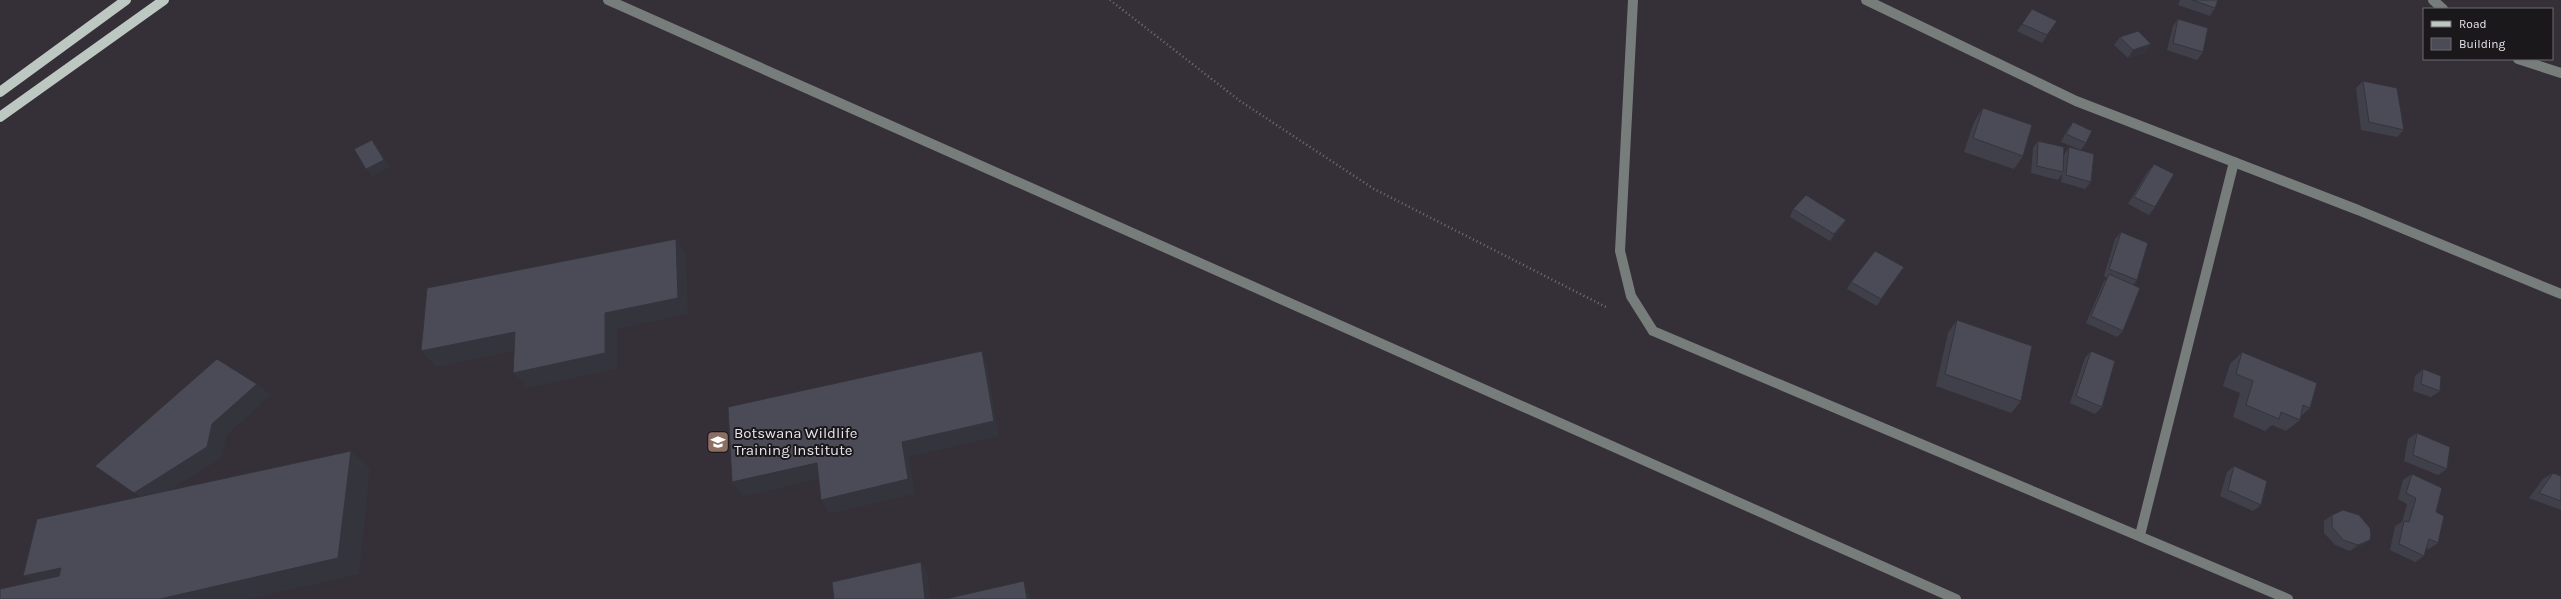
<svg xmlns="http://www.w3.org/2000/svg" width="2561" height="599" viewBox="0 0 2561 599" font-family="Karla,sans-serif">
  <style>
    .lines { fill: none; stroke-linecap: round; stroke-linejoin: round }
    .path { stroke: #746f77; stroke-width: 2.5; stroke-dasharray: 1 3; stroke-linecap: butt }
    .minor { stroke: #777d7a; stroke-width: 10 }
    .major { stroke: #bdc8c3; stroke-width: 10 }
    .wall { fill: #40404a }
    .shaded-wall { fill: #34343c }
    .building { fill: #4a4b56; stroke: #34343c }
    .labels { text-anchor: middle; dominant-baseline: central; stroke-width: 4; stroke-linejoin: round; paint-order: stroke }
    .poi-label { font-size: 15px; fill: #e8e4ea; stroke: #1b181c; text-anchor: start }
  </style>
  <rect width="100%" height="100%" fill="#352f38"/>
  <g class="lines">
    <path class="path" d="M1110,0L1240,101L1374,189L1606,307"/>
    <g class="minor">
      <path d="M608,0L1956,599"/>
      <path d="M1633,0L1620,251L1631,296L1653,331L2288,599"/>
      <path d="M1866,0L2076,101L2358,210L2561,294"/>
      <path d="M2433,0L2443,9"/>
      <path d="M2518,59L2561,73"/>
      <path d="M2140,535L2234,162"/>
    </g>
    <g class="major">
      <path d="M0,92L126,0"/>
      <path d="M0,117L164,0"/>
    </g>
  </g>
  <g class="wall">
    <path d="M2180,0H2218L2215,8L2210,16L2178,5Z"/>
    <path d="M2178,19L2203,52L2197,60L2167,50L2173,26Z"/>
    <path d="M2057,21L2042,43L2017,31L2022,24Z"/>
    <path d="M2120,37L2146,52L2128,58L2114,45Z"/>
    <path d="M2363,81L2404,130L2397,137L2361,130L2356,88Z"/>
    <path d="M1983,108L2023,156L2014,169L1964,152L1974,122Z"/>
    <path d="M2073,122L2086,143L2081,150L2061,142L2067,130Z"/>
    <path d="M2038,141L2063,161L2064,155L2069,147L2091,182L2085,189L2061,182L2062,174L2058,180L2031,173L2033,148Z"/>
    <path d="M2154,164L2155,207L2149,215L2128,204L2148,171Z"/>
    <path d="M1793,209L1846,220L1842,227L1830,241L1790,217Z"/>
    <path d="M2121,232L2137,280L2133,285L2123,331L2117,337L2086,323L2104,281L2107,278L2104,276L2115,239Z"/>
    <path d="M1904,267L1877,306L1847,289L1851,282Z"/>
    <path d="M1957,320L2021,401L2011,413L1936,386L1948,333Z"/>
    <path d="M2091,351L2102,407L2095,414L2070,403L2085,358Z"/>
    <path d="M2242,352L2310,408L2301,416L2300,420L2286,431L2272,425L2265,431L2233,417L2240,393L2223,386L2230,364Z"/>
    <path d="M2423,369L2440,391L2431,397L2413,391L2415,376Z"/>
    <path d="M2417,433L2447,469L2438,475L2404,461L2408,439Z"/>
    <path d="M2234,466L2261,505L2253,511L2220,496L2227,472Z"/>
    <path d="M2553,473L2561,476V510L2529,498L2543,479Z"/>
    <path d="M2412,474L2436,512L2438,543L2429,549L2426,548L2424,556L2415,562L2390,550L2395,526L2402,522L2407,504L2398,499L2403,480Z"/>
    <path d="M2332,515L2370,540L2361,546L2350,551L2335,545L2324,533V521Z"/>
  </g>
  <g class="shaded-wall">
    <path d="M2151,44L2146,52L2128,58L2133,50Z"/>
    <path d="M372,140L378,147L390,167L372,177L366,169Z"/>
    <path d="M1846,220L1842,227L1830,241L1834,234Z"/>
    <path d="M676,239L686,255L688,314L617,329V369L527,388L513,373Z"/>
    <path d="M1904,267L1900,274L1877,306L1881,299Z"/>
    <path d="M515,332L529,348L436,367L421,351Z"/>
    <path d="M982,351L987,366L999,436L909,457L915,494L829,514L821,500L902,442Z"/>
    <path d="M257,384L271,395L227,435L222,458L150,503L134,493Z"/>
    <path d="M351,451L370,468L359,574L248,599H160Z"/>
    <path d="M817,463L826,477L742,497L732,482Z"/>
    <path d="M2370,540L2361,546L2350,551L2358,545Z"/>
    <path d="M921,562L928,576L930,599H925Z"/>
    <path d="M61,568L88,583L51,591L23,576Z"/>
    <path d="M1024,581L1029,594L1030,599H1027Z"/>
  </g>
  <g class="building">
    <path d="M2192,0H2218L2215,8Z"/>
    <path d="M2032,9L2057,21L2047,35L2022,24Z"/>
    <path d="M2178,19L2208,28L2203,52L2173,43Z"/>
    <path d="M2138,31L2151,44L2133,50L2120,37Z"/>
    <path d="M2363,81L2397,88L2404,130L2369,122Z"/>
    <path d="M1983,108L2032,125L2023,156L1973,138Z"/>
    <path d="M2073,122L2092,131L2086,143L2066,134Z"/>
    <path d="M372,140L384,160L366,169L354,149Z"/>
    <path d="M2038,141L2064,147L2063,172L2037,166Z"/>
    <path d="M2069,147L2094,154L2091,182L2066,175Z"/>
    <path d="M2154,164L2174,174L2155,207L2134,197Z"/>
    <path d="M1806,195L1846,220L1834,234L1793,209Z"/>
    <path d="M2121,232L2148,243L2137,280L2109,269Z"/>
    <path d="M676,239L678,298L605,313V353L513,373L515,332L421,351L427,288Z"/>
    <path d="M1875,251L1904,267L1881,299L1851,282Z"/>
    <path d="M2109,274L2140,288L2123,331L2091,316Z"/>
    <path d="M1957,320L2032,346L2021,401L1945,374Z"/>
    <path d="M982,351L994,421L902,442L908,479L821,500L817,463L732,482L728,407Z"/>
    <path d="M2091,351L2115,361L2102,407L2076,396Z"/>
    <path d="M2242,352L2317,383L2310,408L2303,405L2300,420L2281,412L2279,419L2246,405L2253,381L2236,374Z"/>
    <path d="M217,359L257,384L212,424L207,447L134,493L95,466Z"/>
    <path d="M2423,369L2441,376L2440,391L2421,384Z"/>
    <path d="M2417,433L2450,447L2447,469L2413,455Z"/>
    <path d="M351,451L338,558L160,599H0V589L59,576L61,568L23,576L37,519Z"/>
    <path d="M2234,466L2267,481L2261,505L2228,490Z"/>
    <path d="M2553,473L2561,476V501L2539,493Z"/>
    <path d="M2412,474L2442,488L2436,512L2444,516L2438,543L2429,539L2424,556L2399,544L2404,521L2409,522L2416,498L2406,493Z"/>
    <path d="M2343,510L2359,515L2370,528L2371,534L2370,540L2358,545L2343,540L2332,527V515Z"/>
    <path d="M921,562L925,599H834L832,582Z"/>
    <path d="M1024,581L1027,599H945Z"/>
  </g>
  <defs>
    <g id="school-square" transform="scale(1.15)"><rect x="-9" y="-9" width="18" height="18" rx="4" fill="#8d6e63" stroke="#1b181c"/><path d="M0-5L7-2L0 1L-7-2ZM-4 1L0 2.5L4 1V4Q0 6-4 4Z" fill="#fff"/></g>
  </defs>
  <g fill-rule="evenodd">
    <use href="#school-square" x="718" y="442"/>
  </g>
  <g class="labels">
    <g class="poi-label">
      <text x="734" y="433">Botswana Wildlife<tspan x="734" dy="17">Training Institute</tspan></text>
    </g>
  </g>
  <rect x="2423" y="8" width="130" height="52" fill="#1b181c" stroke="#6d6a6e"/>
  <rect x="2431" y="21" width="20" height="6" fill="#bdc8c3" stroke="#6d6a6e"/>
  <text x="2459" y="28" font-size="12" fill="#e8e4ea">Road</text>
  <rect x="2431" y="38" width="20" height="12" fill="#4a4b56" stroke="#6d6a6e"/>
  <text x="2459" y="48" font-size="12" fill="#e8e4ea">Building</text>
</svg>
